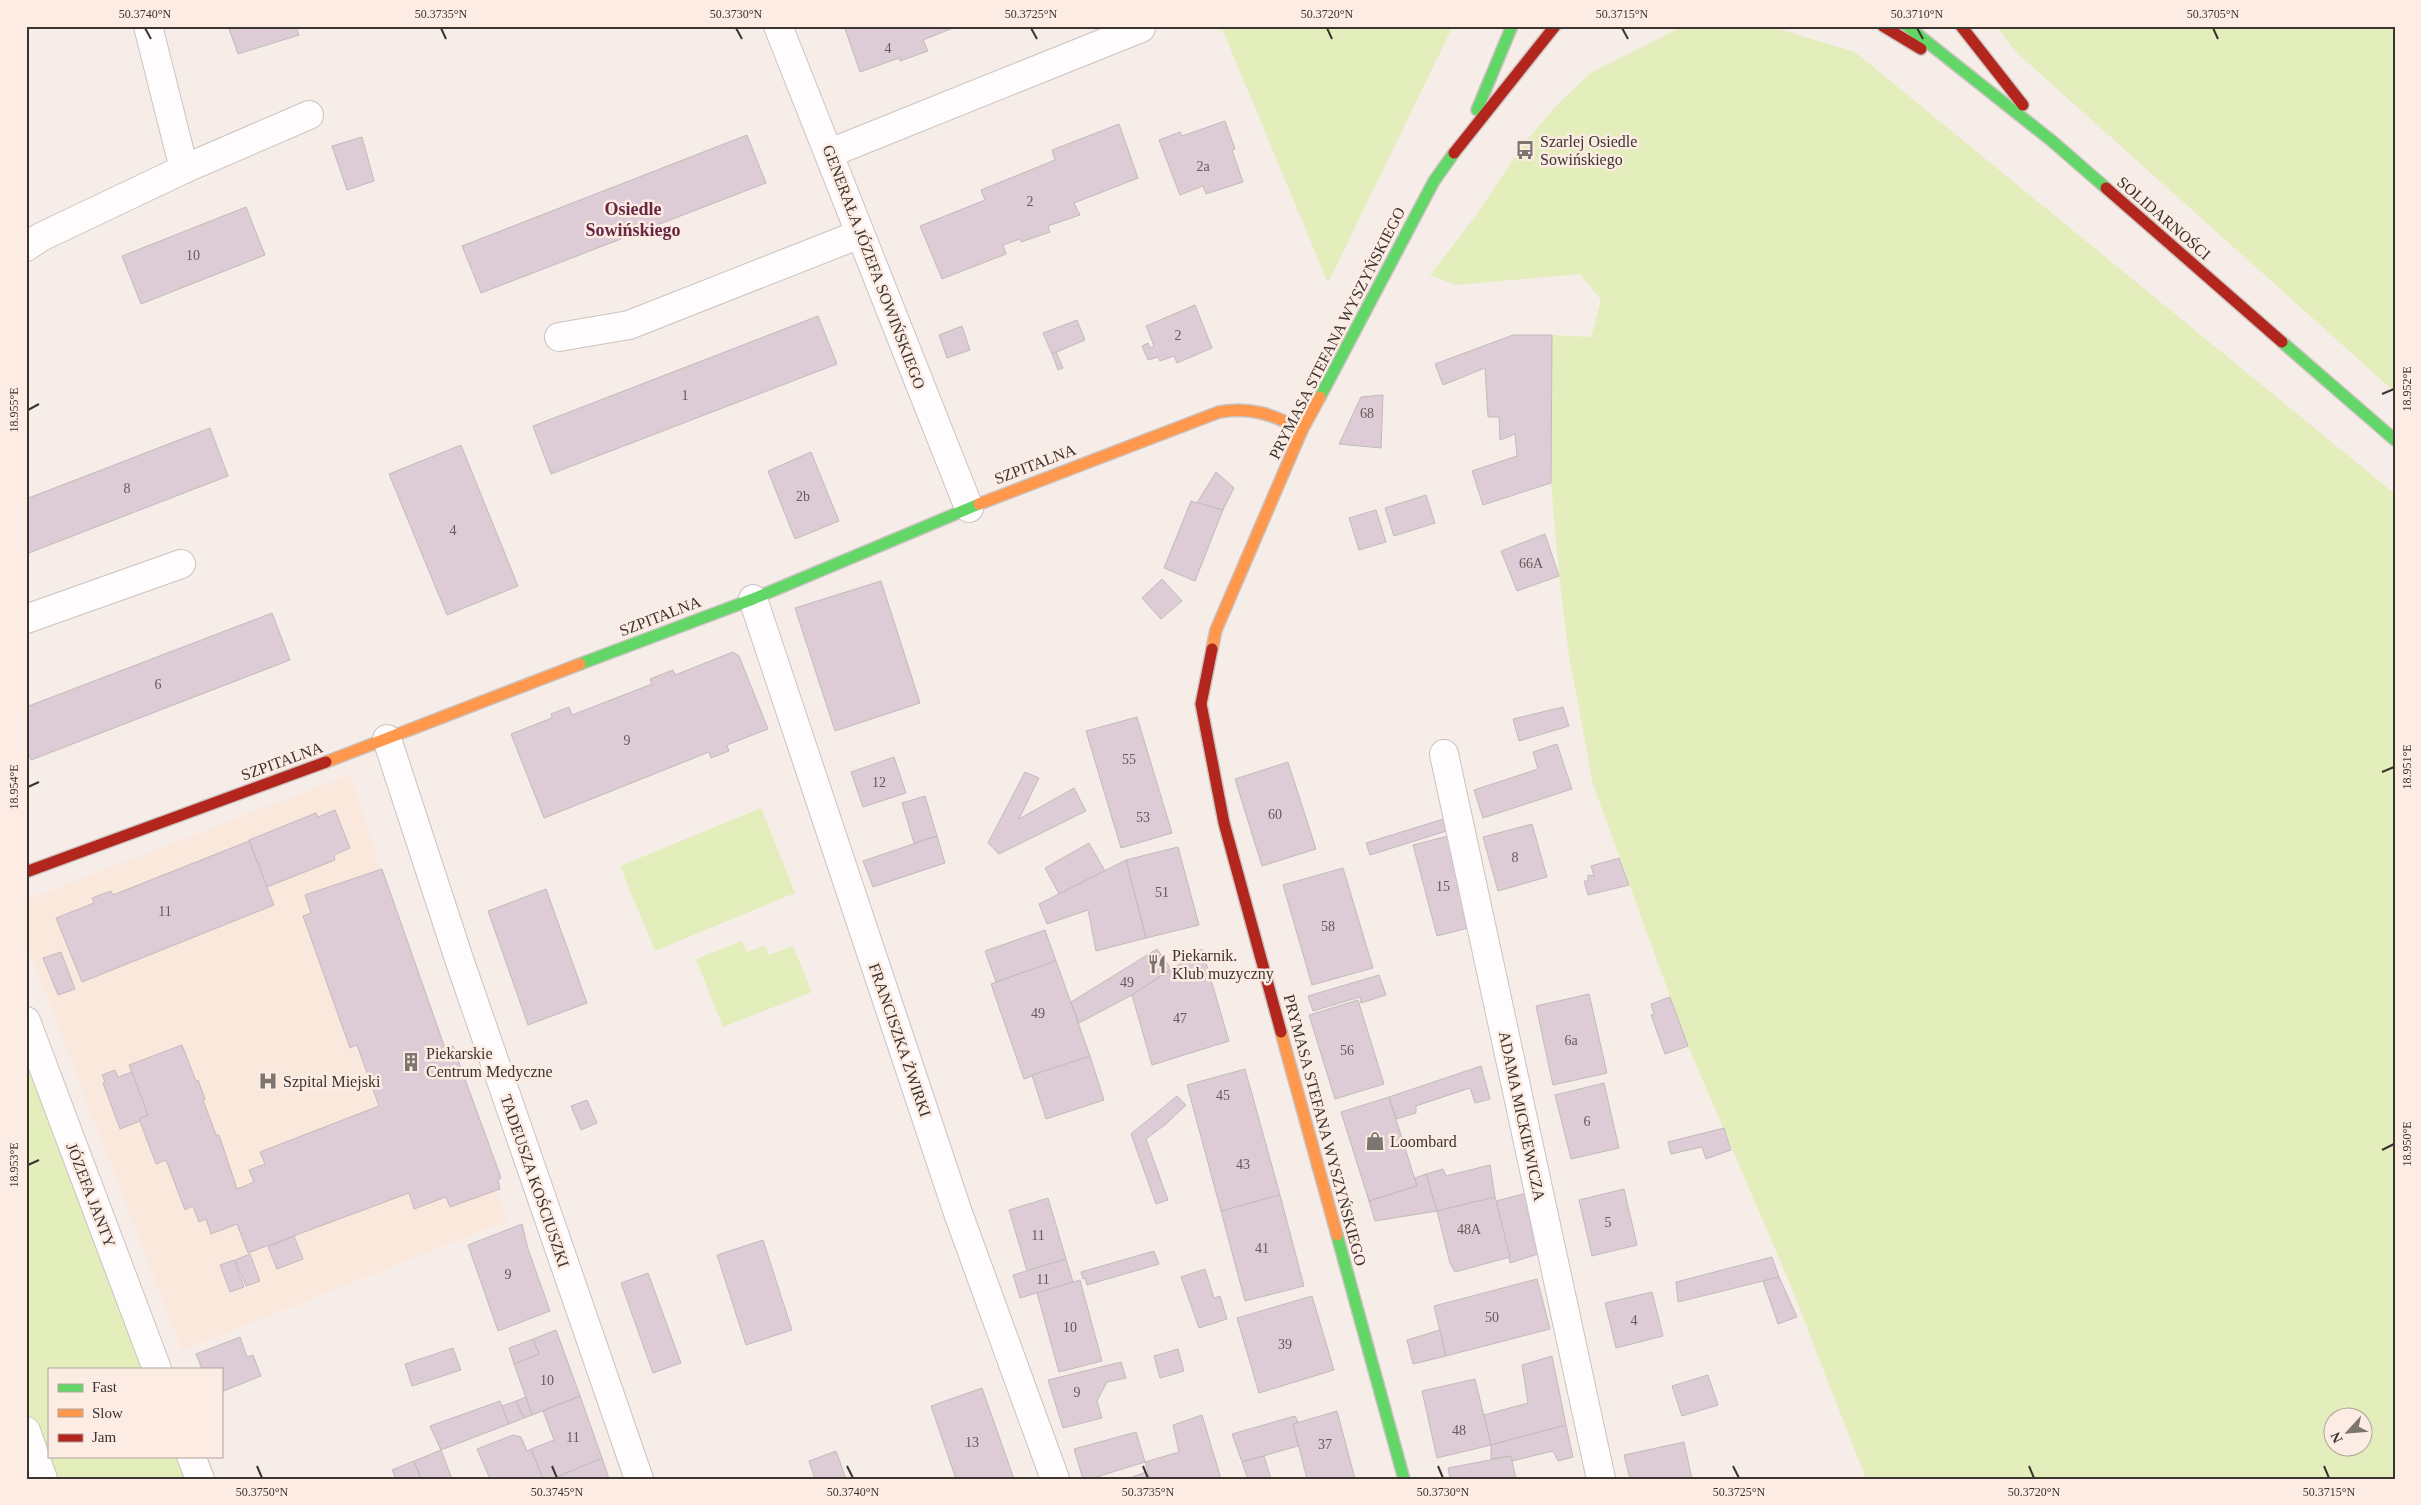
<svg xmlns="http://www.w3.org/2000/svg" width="2421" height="1505" viewBox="0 0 2421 1505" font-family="Georgia,serif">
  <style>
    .built { fill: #fae8dd }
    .green { fill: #e3eebc; fill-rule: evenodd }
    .building { fill: #ddcbd6; stroke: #c2bbbb }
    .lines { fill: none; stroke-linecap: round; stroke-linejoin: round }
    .street-casing { stroke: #cbc3bf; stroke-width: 30 }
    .fast-casing { stroke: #cbc3bf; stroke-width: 14 }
    .slow-casing { stroke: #cbc3bf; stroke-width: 14 }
    .jam-casing { stroke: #cbc3bf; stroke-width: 14 }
    .street { stroke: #fefcfc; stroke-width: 28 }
    .fast { stroke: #63d668; stroke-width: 11 }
    .slow { stroke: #ff974d; stroke-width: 11 }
    .jam { stroke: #b3261e; stroke-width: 11 }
    .ticks { fill: none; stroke: #3b342f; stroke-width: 2 }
    .labels { text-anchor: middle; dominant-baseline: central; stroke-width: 5; stroke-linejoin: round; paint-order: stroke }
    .number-label { font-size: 14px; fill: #645a59 }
    .poi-label { font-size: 16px; fill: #3b342f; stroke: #fcece3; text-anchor: start }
    .street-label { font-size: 16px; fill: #3b342f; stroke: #fcece3 }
    .neighbourhood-label { font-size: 18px; font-weight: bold; fill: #682643; stroke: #fcece3 }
    .neatline { fill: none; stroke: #3b342f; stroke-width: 2 }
    .ticks-label { font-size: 12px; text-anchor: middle; fill: #3b342f }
  </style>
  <rect width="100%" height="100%" fill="#f6ede9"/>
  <path class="built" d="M351,774L381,872L507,1221L182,1351L26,942V900Z"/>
  <g class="green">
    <path d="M1221,26H1453L1328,283Z"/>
    <path d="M1683,26H1769L1855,52L2395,494V1479H1866L1790,1284L1688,1046L1593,784L1569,656L1559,576L1551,483L1552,335L1591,337L1601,300L1580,274L1456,285L1430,275L1477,214L1522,146L1555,107L1589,74ZM2334,1418H2364V1448H2334Z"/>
    <path d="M1996,26H2395V392L2017,53Z"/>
    <path d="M761,808L795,893L655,951L620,866Z"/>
    <path d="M742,941L747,952L765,946L769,955L793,946L812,992L723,1027L696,959Z"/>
    <path d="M26,1059L145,1369H49V1456H179L188,1479H51L26,1406Z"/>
  </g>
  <g class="building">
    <path d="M228,26H296L299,35L238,54Z"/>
    <path d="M844,26H958L923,40L928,51L900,61L899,58L860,72Z"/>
    <path d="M1225,121L1235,149L1232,150L1243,182L1206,194L1203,186L1180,195L1159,140L1180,132L1182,136Z"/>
    <path d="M1119,124L1138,178L1074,203L1080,215L1048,226L1050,232L1021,242L1020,239L1003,245L1006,254L942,279L920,226L985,200L981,190L1055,160L1052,150Z"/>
    <path d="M747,135L766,183L481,293L462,246Z"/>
    <path d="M362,137L374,181L347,190L332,146Z"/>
    <path d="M246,207L265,255L141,304L122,256Z"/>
    <path d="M1195,305L1212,348L1177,363L1174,356L1160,361L1158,357L1148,360L1142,346L1148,343L1150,348L1154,346L1146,326Z"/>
    <path d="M818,316L837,364L551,474L533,426Z"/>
    <path d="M1077,320L1085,340L1052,354L1043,333Z"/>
    <path d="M962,326L970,350L947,358L939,335Z"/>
    <path d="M1513,335H1552L1551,483L1483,505L1472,471L1517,456L1515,434L1500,440L1499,417H1488L1485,368L1443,385L1435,364Z"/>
    <path d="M1056,352L1063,368L1058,370L1052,354Z"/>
    <path d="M1383,395L1381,448L1339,444L1361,397Z"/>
    <path d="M210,428L228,476L26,554V499Z"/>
    <path d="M461,445L518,586L447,615L389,474Z"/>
    <path d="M811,452L839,521L795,539L768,471Z"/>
    <path d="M1216,472L1234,488L1223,510L1197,503Z"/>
    <path d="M1426,495L1435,523L1394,536L1385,508Z"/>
    <path d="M1191,501L1223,510L1195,581L1164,568Z"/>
    <path d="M1376,510L1386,542L1359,550L1349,518Z"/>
    <path d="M1545,534L1559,576L1517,591L1501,551Z"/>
    <path d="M1162,579L1182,601L1161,619L1142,598Z"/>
    <path d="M881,581L920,703L835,731L795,608Z"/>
    <path d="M272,613L290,660L31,760L26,747V707Z"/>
    <path d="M733,652L739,656L768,729L727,745L729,751L711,758L709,752L544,818L511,734L552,718L551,714L569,707L572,715L652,684L650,679L673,670L675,675Z"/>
    <path d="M1563,707L1569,726L1519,741L1513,719Z"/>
    <path d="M1137,717L1172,833L1121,848L1086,731Z"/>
    <path d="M1557,744L1572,789L1483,818L1474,790L1538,769L1533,752Z"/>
    <path d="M894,757L906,793L863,807L851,772Z"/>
    <path d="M1288,762L1316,849L1262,866L1235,779Z"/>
    <path d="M1025,772L1039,778L1019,819L1074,788L1086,811L999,854L988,843Z"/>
    <path d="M925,796L937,836L914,843L902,803Z"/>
    <path d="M335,810L350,848L334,855L335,860L267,887L249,840L316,813L318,817Z"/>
    <path d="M1453,816L1456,828L1370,855L1366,843Z"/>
    <path d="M1532,824L1547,877L1498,891L1483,837Z"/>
    <path d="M937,836L945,863L873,887L863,861Z"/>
    <path d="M1448,836L1472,927L1437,936L1413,845Z"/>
    <path d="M249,841L274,905L82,982L56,918L94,903L92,898L111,891L113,895Z"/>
    <path d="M1089,843L1105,871L1059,894L1045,868Z"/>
    <path d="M1178,847L1199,925L1146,938L1126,860Z"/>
    <path d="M1619,858L1629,885L1588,895L1584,881H1588V875L1594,876L1591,866Z"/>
    <path d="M1126,860L1146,938L1096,951L1088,910L1047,924L1039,904Z"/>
    <path d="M1343,868L1373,968L1312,985L1283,885Z"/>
    <path d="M382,869L445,1048L453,1046L500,1175L501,1178L498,1180L500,1189L450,1207L446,1197L414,1209L409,1193L248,1253L237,1224L211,1234L206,1219L199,1222L193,1206L185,1210L166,1160L156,1164L139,1119L148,1115L129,1065L182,1045L196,1081L198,1080L205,1099L203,1100L216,1135H219L237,1189L254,1182L249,1170L265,1164L260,1152L379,1106L357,1045L350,1048L303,916L311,913L305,895Z"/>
    <path d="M546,889L587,1003L528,1025L488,911Z"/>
    <path d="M1045,930L1056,961L996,982L985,951Z"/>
    <path d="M1157,949L1171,969L1132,995L1079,1023L1071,1002Z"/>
    <path d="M1202,949L1229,1041L1152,1065L1132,995Z"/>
    <path d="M61,952L75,989L58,995L43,958Z"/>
    <path d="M1056,961L1090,1056L1024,1079L991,984Z"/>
    <path d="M1379,975L1386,995L1361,1003L1360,997L1313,1011L1308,996Z"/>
    <path d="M1589,994L1607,1073L1553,1085L1536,1006Z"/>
    <path d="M1670,997L1688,1046L1665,1054L1651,1015L1654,1014L1651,1004Z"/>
    <path d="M1358,1000L1384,1084L1335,1099L1309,1015Z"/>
    <path d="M1090,1056L1104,1100L1046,1119L1032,1075Z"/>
    <path d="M1481,1066L1490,1099L1475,1103L1470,1088L1416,1106V1113L1396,1119L1389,1097Z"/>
    <path d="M1245,1069L1280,1195L1221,1211L1187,1085Z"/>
    <path d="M115,1070L118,1077L132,1072L148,1115L139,1119L140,1121L120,1129L103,1083L105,1082L102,1075Z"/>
    <path d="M1604,1083L1619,1148L1571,1159L1555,1095Z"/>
    <path d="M1177,1096L1186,1105L1166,1124L1146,1139L1168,1200L1156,1204L1131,1134Z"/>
    <path d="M1389,1097L1417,1186L1369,1201L1341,1112Z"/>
    <path d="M587,1100L597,1123L581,1130L571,1106Z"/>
    <path d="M1724,1128L1731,1150L1706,1159L1702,1147L1671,1154L1668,1142Z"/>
    <path d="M1490,1165L1495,1197L1437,1211L1426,1174L1443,1169L1446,1176Z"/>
    <path d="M1426,1174L1437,1211L1375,1221L1369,1201L1417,1186L1415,1178Z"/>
    <path d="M1624,1189L1637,1245L1592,1256L1579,1200Z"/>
    <path d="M1527,1193L1541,1253L1510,1263L1496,1201Z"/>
    <path d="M1280,1195L1304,1286L1245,1301L1221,1211Z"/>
    <path d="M1495,1197L1510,1257L1455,1272L1450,1263L1437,1211Z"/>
    <path d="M1048,1198L1066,1259L1027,1271L1009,1210Z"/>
    <path d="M522,1224L528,1249L550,1311L498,1331L468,1245Z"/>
    <path d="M294,1236L303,1259L277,1269L268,1247Z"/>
    <path d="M763,1240L792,1330L746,1345L717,1255Z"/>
    <path d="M1154,1251L1159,1264L1087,1285L1085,1278L1083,1279L1081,1272Z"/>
    <path d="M250,1254L260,1281L246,1286L235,1260Z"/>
    <path d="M1772,1257L1779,1277L1678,1302L1676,1282Z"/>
    <path d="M1066,1259L1073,1282L1020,1298L1013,1275Z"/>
    <path d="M234,1260L244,1287L230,1292L220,1265Z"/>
    <path d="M1205,1269L1214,1298L1220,1296L1227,1319L1199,1328L1181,1277Z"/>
    <path d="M648,1273L681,1363L653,1373L621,1283Z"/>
    <path d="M1779,1277L1797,1317L1778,1324L1763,1281Z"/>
    <path d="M1537,1279L1550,1329L1446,1356L1434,1306Z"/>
    <path d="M1080,1280L1102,1361L1059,1372L1037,1293Z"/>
    <path d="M1652,1292L1663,1336L1616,1348L1605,1303Z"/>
    <path d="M1312,1296L1334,1370L1259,1393L1237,1318Z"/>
    <path d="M556,1330L580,1396L532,1415L514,1364L539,1354L533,1339Z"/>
    <path d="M1440,1330L1446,1356L1413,1364L1407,1340Z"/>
    <path d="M240,1337L247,1357L253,1355L261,1376L221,1392V1369H202L196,1354Z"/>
    <path d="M533,1339L539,1354L514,1364L509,1348Z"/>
    <path d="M453,1348L461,1370L412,1386L405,1364Z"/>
    <path d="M1178,1349L1184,1371L1160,1378L1154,1356Z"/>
    <path d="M1552,1356L1566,1425L1491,1445L1484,1415L1528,1403L1522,1365Z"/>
    <path d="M1121,1362L1126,1378L1107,1382L1097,1401L1102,1418L1063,1428L1048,1380Z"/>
    <path d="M1708,1375L1718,1405L1682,1416L1672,1386Z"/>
    <path d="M1475,1379L1491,1445L1437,1458L1422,1391Z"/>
    <path d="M982,1388L1014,1479H956L931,1406Z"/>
    <path d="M580,1396L602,1458L552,1479H543L531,1449L554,1440L543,1411Z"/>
    <path d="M526,1397L532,1415L524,1418L516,1401Z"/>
    <path d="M500,1401L509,1424L441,1450L430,1426Z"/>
    <path d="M516,1401L524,1418L509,1424L502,1406Z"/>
    <path d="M1337,1411L1355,1479H1307L1293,1424Z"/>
    <path d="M1202,1415L1221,1479H1169L1168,1477L1150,1479L1145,1462L1179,1452L1173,1425Z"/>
    <path d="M1295,1416L1298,1422L1293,1424L1298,1446L1242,1462L1232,1434Z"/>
    <path d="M1566,1425L1573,1457L1558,1461L1553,1451L1512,1461L1511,1456L1491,1459V1445Z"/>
    <path d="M1136,1432L1145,1462L1090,1479H1083L1074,1449Z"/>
    <path d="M513,1435L521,1437L527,1451L531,1449L543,1479H490L477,1449Z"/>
    <path d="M1684,1442L1692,1479H1630L1624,1455Z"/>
    <path d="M441,1450L452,1479H421L414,1461Z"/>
    <path d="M836,1451L846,1479H815L809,1461Z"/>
    <path d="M1264,1456L1271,1479H1248L1242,1462Z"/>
    <path d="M1511,1456L1516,1479H1450L1448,1468Z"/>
    <path d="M602,1458L609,1479H554V1478Z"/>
    <path d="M414,1461L421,1479H396L392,1470Z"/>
    <path d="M1146,1472L1149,1479H1127Z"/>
  </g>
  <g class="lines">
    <g class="street-casing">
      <g id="street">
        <path d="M148,26L184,169"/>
        <path d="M778,26L969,508"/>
        <path d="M830,153L1141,28"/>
        <path d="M26,247L41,237L184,169L309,115"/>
        <path d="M559,337L629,325L860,234"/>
        <path d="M753,599L958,1213L1055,1479"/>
        <path d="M26,619L181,564"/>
        <path d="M387,739L459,959L639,1479"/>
        <path d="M1444,754L1601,1479"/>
        <path d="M26,1021L157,1369"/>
        <path d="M26,1431L43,1479"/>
        <path d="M191,1456L200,1479"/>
      </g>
    </g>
    <g class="fast-casing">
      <g id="fast">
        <path d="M1907,26L2052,141L2106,188"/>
        <path d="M1477,110L1512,26"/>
        <path d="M2282,342L2395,440"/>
        <path d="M1320,397L1434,181L1454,153"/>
        <path d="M580,664L753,599L979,504"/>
        <path d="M1337,1235L1404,1479"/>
      </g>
    </g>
    <g class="slow-casing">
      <g id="slow">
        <path d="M979,504L1219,412C1251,406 1274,415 1302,430"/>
        <path d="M1212,649L1216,630L1302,430L1320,397"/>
        <path d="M326,762L580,664"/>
        <path d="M1281,1032L1337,1235"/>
      </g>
    </g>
    <g class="jam-casing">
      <g id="jam">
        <path d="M1883,26L1921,49"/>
        <path d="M1961,26L2023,105"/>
        <path d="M1454,153L1555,26"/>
        <path d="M2106,188L2282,342"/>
        <path d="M1212,649L1201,704L1224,823L1281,1032"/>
        <path d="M26,872L326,762"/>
      </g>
    </g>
    <use href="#street" class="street"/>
    <use href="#fast" class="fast"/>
    <use href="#slow" class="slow"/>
    <use href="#jam" class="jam"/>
  </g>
  <path class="ticks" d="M145,28L151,39M441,28L446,39M736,28L742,39M1031,28L1037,39M1327,28L1332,39M1622,28L1628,39M1917,28L1923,39M2213,28L2218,39M2382,394L2394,389M28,410L39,404M2382,772L2394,767M28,787L39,782M2382,1150L2394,1144M28,1165L39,1160M257,1466L262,1478M552,1466L557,1478M847,1466L853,1478M1143,1466L1148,1478M1438,1466L1443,1478M1733,1466L1739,1478M2029,1466L2034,1478M2324,1466L2329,1478"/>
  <defs>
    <g id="bus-bare" transform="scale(1.5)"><path d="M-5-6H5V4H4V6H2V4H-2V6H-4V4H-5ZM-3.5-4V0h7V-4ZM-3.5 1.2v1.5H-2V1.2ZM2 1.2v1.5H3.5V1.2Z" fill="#7c7570" stroke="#fcece3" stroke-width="2.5" paint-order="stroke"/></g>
    <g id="restaurant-bare" transform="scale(1.5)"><path d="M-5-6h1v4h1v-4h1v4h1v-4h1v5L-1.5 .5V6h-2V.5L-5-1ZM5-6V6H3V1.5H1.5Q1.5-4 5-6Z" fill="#7c7570" stroke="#fcece3" stroke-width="2.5" paint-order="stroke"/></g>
    <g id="building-bare" transform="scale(1.5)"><path d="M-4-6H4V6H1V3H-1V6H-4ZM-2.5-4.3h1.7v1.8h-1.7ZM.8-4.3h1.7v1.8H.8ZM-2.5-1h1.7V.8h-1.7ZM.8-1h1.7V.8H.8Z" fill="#7c7570" stroke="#fcece3" stroke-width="2.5" paint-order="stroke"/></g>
    <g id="hospital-bare" transform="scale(1.5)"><path d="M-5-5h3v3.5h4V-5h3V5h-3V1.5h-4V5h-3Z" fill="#7c7570" stroke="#fcece3" stroke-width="2.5" paint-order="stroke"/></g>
    <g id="shop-bare" transform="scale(1.5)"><path d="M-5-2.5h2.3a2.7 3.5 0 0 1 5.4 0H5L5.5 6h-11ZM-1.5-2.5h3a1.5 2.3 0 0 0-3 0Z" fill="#7c7570" stroke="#fcece3" stroke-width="2.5" paint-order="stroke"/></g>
  </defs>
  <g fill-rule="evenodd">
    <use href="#bus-bare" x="1525" y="150"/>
    <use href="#restaurant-bare" x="1157" y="964"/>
    <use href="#building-bare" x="411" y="1062"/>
    <use href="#hospital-bare" x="268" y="1081"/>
    <use href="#shop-bare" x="1375" y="1141"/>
  </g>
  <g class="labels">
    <g class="number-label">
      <text x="888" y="48">4</text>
      <text x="1203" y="166">2a</text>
      <text x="1030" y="201">2</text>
      <text x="193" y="255">10</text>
      <text x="1178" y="335">2</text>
      <text x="685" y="395">1</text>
      <text x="1367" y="413">68</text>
      <text x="127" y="488">8</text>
      <text x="803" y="496">2b</text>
      <text x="453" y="530">4</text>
      <text x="1531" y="563">66A</text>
      <text x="158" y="684">6</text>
      <text x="627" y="740">9</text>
      <text x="1129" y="759">55</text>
      <text x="879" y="782">12</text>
      <text x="1275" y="814">60</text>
      <text x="1143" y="817">53</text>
      <text x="1515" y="857">8</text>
      <text x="1443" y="886">15</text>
      <text x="1162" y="892">51</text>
      <text x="165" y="911">11</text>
      <text x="1328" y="926">58</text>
      <text x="1127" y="982">49</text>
      <text x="1038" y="1013">49</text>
      <text x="1180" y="1018">47</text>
      <text x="1571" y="1040">6a</text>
      <text x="1347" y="1050">56</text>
      <text x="1223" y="1095">45</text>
      <text x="1587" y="1121">6</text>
      <text x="1243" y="1164">43</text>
      <text x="1608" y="1222">5</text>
      <text x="1469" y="1229">48A</text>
      <text x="1038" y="1235">11</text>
      <text x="1262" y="1248">41</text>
      <text x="508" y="1274">9</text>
      <text x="1043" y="1279">11</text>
      <text x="1492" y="1317">50</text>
      <text x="1634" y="1320">4</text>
      <text x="1070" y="1327">10</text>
      <text x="1285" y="1344">39</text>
      <text x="547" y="1380">10</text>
      <text x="1077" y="1392">9</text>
      <text x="1459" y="1430">48</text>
      <text x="573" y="1437">11</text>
      <text x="972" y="1442">13</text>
      <text x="1325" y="1444">37</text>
    </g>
    <g class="poi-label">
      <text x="1540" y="141">Szarlej Osiedle<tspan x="1540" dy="18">Sowińskiego</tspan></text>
      <text x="1172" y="955">Piekarnik.<tspan x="1172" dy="18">Klub muzyczny</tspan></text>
      <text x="426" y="1053">Piekarskie<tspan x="426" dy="18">Centrum Medyczne</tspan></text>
      <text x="283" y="1081">Szpital Miejski</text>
      <text x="1390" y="1141">Loombard</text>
    </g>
    <g class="street-label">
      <text transform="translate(2164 218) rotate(41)">SOLIDARNOŚCI</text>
      <text transform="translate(874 267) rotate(69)">GENERAŁA JÓZEFA SOWIŃSKIEGO</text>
      <text transform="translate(1337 333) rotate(-63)">PRYMASA STEFANA WYSZYŃSKIEGO</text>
      <text transform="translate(1035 464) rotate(-21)">SZPITALNA</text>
      <text transform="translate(660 616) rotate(-21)">SZPITALNA</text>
      <text transform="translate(282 761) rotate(-20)">SZPITALNA</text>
      <text transform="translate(900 1040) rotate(71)">FRANCISZKA ŻWIRKI</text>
      <text transform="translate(1522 1116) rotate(78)">ADAMA MICKIEWICZA</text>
      <text transform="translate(1325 1130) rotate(75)">PRYMASA STEFANA WYSZYŃSKIEGO</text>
      <text transform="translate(535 1181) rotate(71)">TADEUSZA KOŚCIUSZKI</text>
      <text transform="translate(91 1195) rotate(69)">JÓZEFA JANTY</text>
    </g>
    <g class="neighbourhood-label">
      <text x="633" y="209">Osiedle<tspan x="633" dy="21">Sowińskiego</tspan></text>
    </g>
  </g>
  <rect width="2421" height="1505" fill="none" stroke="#fcece3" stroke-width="55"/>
  <rect x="48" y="1368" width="175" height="90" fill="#fcece3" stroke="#afa29b"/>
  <rect x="58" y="1384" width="25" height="8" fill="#63d668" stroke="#afa29b"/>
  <text x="92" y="1392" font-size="15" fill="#3b342f">Fast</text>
  <rect x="58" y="1409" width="25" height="8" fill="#ff974d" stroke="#afa29b"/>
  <text x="92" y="1418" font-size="15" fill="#3b342f">Slow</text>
  <rect x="58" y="1434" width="25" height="8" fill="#b3261e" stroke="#afa29b"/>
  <text x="92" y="1442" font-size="15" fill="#3b342f">Jam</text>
  <g transform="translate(2348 1432) rotate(244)"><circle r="24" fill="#fcece3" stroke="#afa29b"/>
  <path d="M0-4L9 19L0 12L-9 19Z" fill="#7c7570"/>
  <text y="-8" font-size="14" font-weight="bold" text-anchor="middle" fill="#3b342f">N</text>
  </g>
  <rect x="28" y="28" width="2366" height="1450" class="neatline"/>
  <g class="ticks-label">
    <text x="145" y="18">50.3740°N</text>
    <text x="441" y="18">50.3735°N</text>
    <text x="736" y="18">50.3730°N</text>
    <text x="1031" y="18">50.3725°N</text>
    <text x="1327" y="18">50.3720°N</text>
    <text x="1622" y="18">50.3715°N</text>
    <text x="1917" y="18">50.3710°N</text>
    <text x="2213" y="18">50.3705°N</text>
    <text transform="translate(2407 389) rotate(-90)" y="4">18.952°E</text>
    <text transform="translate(14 410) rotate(-90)" y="4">18.955°E</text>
    <text transform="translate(2407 767) rotate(-90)" y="4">18.951°E</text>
    <text transform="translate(14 787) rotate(-90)" y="4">18.954°E</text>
    <text transform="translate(2407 1144) rotate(-90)" y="4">18.950°E</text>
    <text transform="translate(14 1165) rotate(-90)" y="4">18.953°E</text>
    <text x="262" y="1496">50.3750°N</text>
    <text x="557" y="1496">50.3745°N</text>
    <text x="853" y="1496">50.3740°N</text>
    <text x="1148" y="1496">50.3735°N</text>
    <text x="1443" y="1496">50.3730°N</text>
    <text x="1739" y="1496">50.3725°N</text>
    <text x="2034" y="1496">50.3720°N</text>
    <text x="2329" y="1496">50.3715°N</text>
  </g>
</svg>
